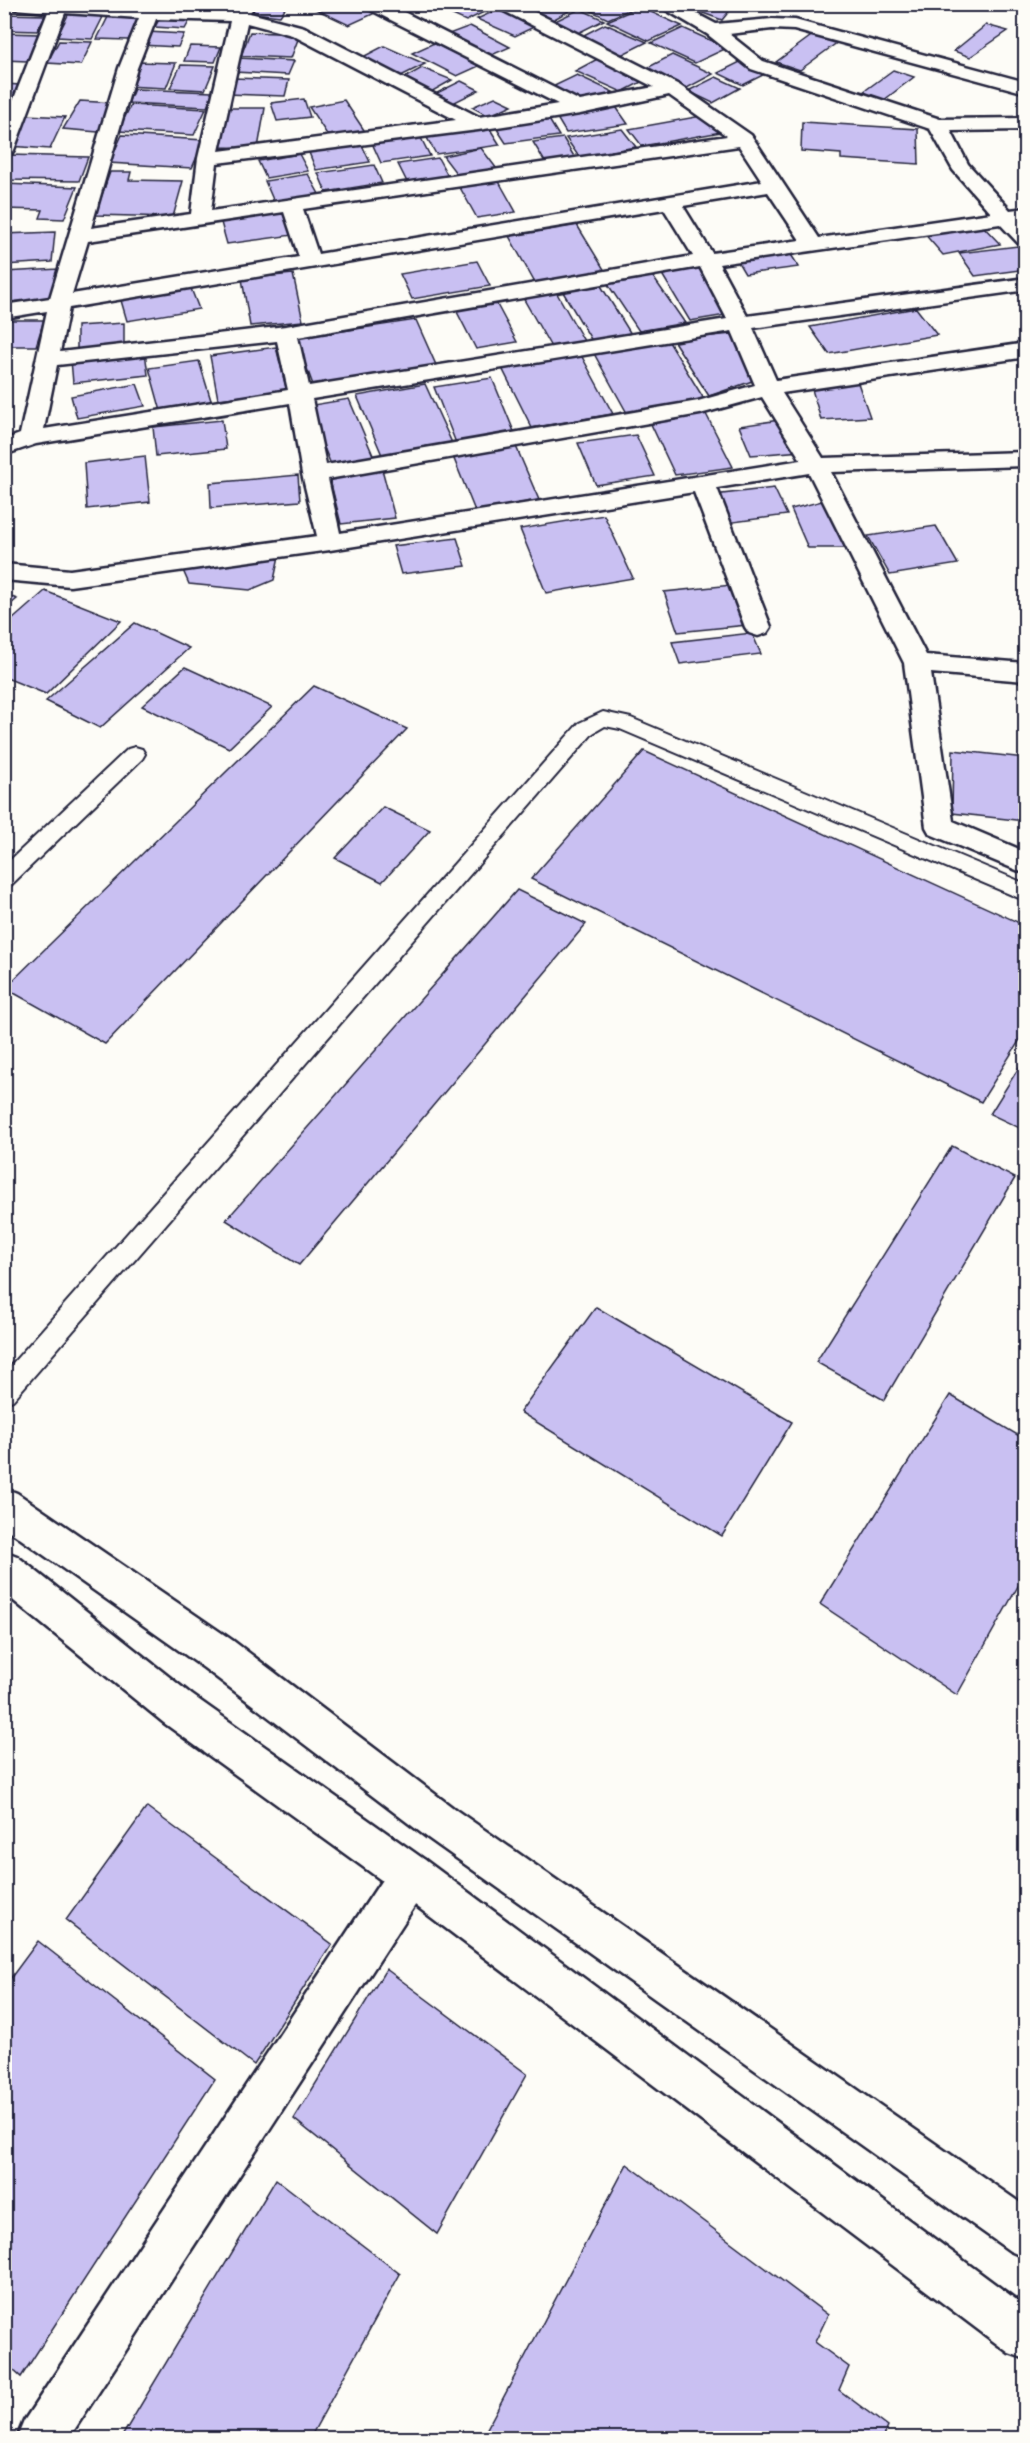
<svg xmlns="http://www.w3.org/2000/svg" width="1030" height="2443" viewBox="0 0 1030 2443" font-family="Dekko,sans-serif">
  <style>
    .building { fill: #c9c0f2; stroke: #22223b; stroke-width: 1.5 }
    .lines { fill: none; stroke-linecap: round; stroke-linejoin: round }
    .lane-casing { stroke: #22223b; stroke-width: 4 }
    .street-casing { stroke: #22223b; stroke-width: 5 }
    .secondary-casing { stroke: #22223b; stroke-width: 5 }
    .lane { fill: #fdfcf7; fill-rule: evenodd }
    .street { fill: #fdfcf7; fill-rule: evenodd }
    .secondary { fill: #fdfcf7; fill-rule: evenodd }
  </style>
  <rect width="100%" height="100%" fill="#fdfcf7"/>
  <filter id="ink" filterUnits="userSpaceOnUse"><feTurbulence type="fractalNoise" baseFrequency=".0167" numOctaves="2"/><feDisplacementMap in="SourceGraphic" scale="12" xChannelSelector="R" yChannelSelector="G"/><feConvolveMatrix kernelMatrix="1 2 1 2 8 2 1 2 1" color-interpolation-filters="sRGB"/></filter>
  <g filter="url(#ink)">
    <g class="building">
      <path d="M196,4H232L231,8L195,7Z"/>
      <path d="M252,4H288L280,16L246,12Z"/>
      <path d="M317,4H356L375,13L349,25L311,7Z"/>
      <path d="M381,4H423L402,14Z"/>
      <path d="M428,4L498,5L466,21Z"/>
      <path d="M534,4H571L576,7L549,22L521,12Z"/>
      <path d="M584,4H634L638,6L608,19L581,6Z"/>
      <path d="M679,4H735L722,20Z"/>
      <path d="M640,7L682,26L649,41L607,21Z"/>
      <path d="M501,8L538,25L515,36L477,19Z"/>
      <path d="M580,9L604,20L574,35L549,24Z"/>
      <path d="M69,13L104,15L92,39L57,37Z"/>
      <path d="M4,14L45,15L37,31L4,30Z"/>
      <path d="M161,16L191,18L185,29L155,27Z"/>
      <path d="M108,17L139,19L128,40L97,39Z"/>
      <path d="M605,24L647,42L619,56L578,38Z"/>
      <path d="M986,25L1008,31L970,57L954,51Z"/>
      <path d="M470,26L510,47L487,57L446,35Z"/>
      <path d="M683,28L727,48L695,63L651,43Z"/>
      <path d="M147,32L184,34L178,47L140,45Z"/>
      <path d="M250,32L300,34L291,58L241,56Z"/>
      <path d="M4,33L39,34L27,61L4,60Z"/>
      <path d="M814,34L838,42L800,70L776,62Z"/>
      <path d="M59,41L92,42L81,65L47,63Z"/>
      <path d="M434,43L479,66L457,76L412,53Z"/>
      <path d="M190,46L221,47L215,62L184,61Z"/>
      <path d="M384,46L425,64L397,78L357,60Z"/>
      <path d="M672,55L713,74L687,88L645,69Z"/>
      <path d="M601,57L649,78L622,92L575,71Z"/>
      <path d="M239,58L294,61L288,75L234,72Z"/>
      <path d="M742,61L767,73L743,85L718,73Z"/>
      <path d="M136,62L176,63L166,88L125,86Z"/>
      <path d="M181,65L215,66L205,90L170,88Z"/>
      <path d="M422,68L452,80L429,93L399,81Z"/>
      <path d="M893,70L914,77L884,100L863,92Z"/>
      <path d="M577,75L613,92L585,106L550,88Z"/>
      <path d="M716,77L740,88L713,103L688,91Z"/>
      <path d="M232,78L289,80L285,96L227,94Z"/>
      <path d="M461,81L479,90L451,104L433,95Z"/>
      <path d="M4,84L20,85L8,108H4Z"/>
      <path d="M134,89L213,92L207,107L128,103Z"/>
      <path d="M495,97L512,105L488,116L472,107Z"/>
      <path d="M304,99L310,117L277,121L271,103Z"/>
      <path d="M344,100L366,133L330,139L309,107Z"/>
      <path d="M80,101L114,103L98,132L63,129Z"/>
      <path d="M614,104L628,124L566,133L554,113Z"/>
      <path d="M131,105L206,109L194,135L118,131Z"/>
      <path d="M225,108H265L258,148L217,147Z"/>
      <path d="M26,115L65,117L50,149L9,146Z"/>
      <path d="M707,115L721,132L642,146L629,129Z"/>
      <path d="M548,118L559,136L506,143L495,126Z"/>
      <path d="M802,122L918,129L919,164L841,159V154L801,151Z"/>
      <path d="M488,126L500,145L436,154L426,136Z"/>
      <path d="M622,129L636,147L579,157L566,138Z"/>
      <path d="M122,135L204,140L192,168L109,163Z"/>
      <path d="M420,136L430,156L381,163L372,143Z"/>
      <path d="M563,138L575,158L545,162L533,142Z"/>
      <path d="M361,143L370,162L316,170L308,150Z"/>
      <path d="M481,148L497,169L459,177L443,156Z"/>
      <path d="M299,154L308,171L266,178L258,161Z"/>
      <path d="M9,155L88,157L79,181L4,180V167Z"/>
      <path d="M438,158L449,178L408,184L398,164Z"/>
      <path d="M374,165L382,183L326,192L318,173Z"/>
      <path d="M110,172H131L129,180L183,181L173,217L95,215Z"/>
      <path d="M308,174L319,194L274,202L265,181Z"/>
      <path d="M497,178L516,212L477,218L458,184Z"/>
      <path d="M4,184L77,187L64,219L40,218L43,210L4,209Z"/>
      <path d="M285,211L293,235L227,244L220,219Z"/>
      <path d="M978,221L1000,244L943,255L922,231Z"/>
      <path d="M577,225L605,271L535,283L509,236Z"/>
      <path d="M55,232L52,262L4,265V234Z"/>
      <path d="M1018,246L1026,255V269L975,276L959,253Z"/>
      <path d="M788,250L799,267L745,274L735,257Z"/>
      <path d="M477,261L490,286L412,299L400,274Z"/>
      <path d="M701,265L732,314L690,321L660,271Z"/>
      <path d="M59,269L55,300L4,302V272Z"/>
      <path d="M293,274L303,321L250,326L242,279Z"/>
      <path d="M651,274L685,323L639,331L607,283Z"/>
      <path d="M598,281L631,334L592,341L560,287Z"/>
      <path d="M190,286L199,309L127,321L120,297Z"/>
      <path d="M555,290L584,341L551,347L522,296Z"/>
      <path d="M495,301L517,342L476,349L455,308Z"/>
      <path d="M916,308L937,335L829,354L810,327Z"/>
      <path d="M4,320H44L36,346H4Z"/>
      <path d="M416,320L436,365L313,385L296,338Z"/>
      <path d="M124,323V350L77,353V326Z"/>
      <path d="M732,334L758,379L709,396L673,340Z"/>
      <path d="M666,337L704,399L627,413L592,350Z"/>
      <path d="M276,347L287,391L218,399L210,356Z"/>
      <path d="M145,352L148,375L73,383L71,360Z"/>
      <path d="M581,355L613,414L532,428L502,368Z"/>
      <path d="M199,361L213,407L162,415L149,368Z"/>
      <path d="M492,378L515,434L456,443L434,387Z"/>
      <path d="M858,383L870,417L821,420L811,386Z"/>
      <path d="M137,384L145,406L77,418L71,396Z"/>
      <path d="M425,384L452,443L382,455L357,396Z"/>
      <path d="M349,399L375,460L332,467L307,406Z"/>
      <path d="M706,414L733,467L675,475L650,422Z"/>
      <path d="M786,419L802,451L751,455L739,426Z"/>
      <path d="M222,420L226,449L156,456L153,427Z"/>
      <path d="M636,435L655,476L596,485L578,443Z"/>
      <path d="M515,444L539,500L475,511L452,454Z"/>
      <path d="M145,456L150,502L87,509L84,463Z"/>
      <path d="M382,469L395,518L341,524L329,476Z"/>
      <path d="M298,475L300,501L211,508L210,483Z"/>
      <path d="M774,488L787,515L726,523L714,495Z"/>
      <path d="M822,501L847,548H808L791,509Z"/>
      <path d="M604,515L633,578L546,593L520,529Z"/>
      <path d="M936,526L958,564L890,575L868,536Z"/>
      <path d="M457,538L466,566L401,574L393,546Z"/>
      <path d="M279,556L274,580L250,590L189,584L182,568Z"/>
      <path d="M732,585L747,625L678,632L664,592Z"/>
      <path d="M45,591L121,621L46,694L4,677V627Z"/>
      <path d="M4,594L17,599L4,610Z"/>
      <path d="M135,623L189,648L100,728L46,701Z"/>
      <path d="M752,633L761,654L680,664L672,642Z"/>
      <path d="M185,667L272,707L229,748L142,706Z"/>
      <path d="M314,686L407,729L105,1044L5,988Z"/>
      <path d="M953,750L1026,758V821L952,813Z"/>
      <path d="M644,751L1026,926V1030L981,1102L531,879Z"/>
      <path d="M383,807L430,830L382,882L335,858Z"/>
      <path d="M517,890L586,924L299,1265L226,1220Z"/>
      <path d="M1026,1056V1131L990,1114Z"/>
      <path d="M952,1146L1015,1178L884,1400L816,1362Z"/>
      <path d="M596,1307L792,1422L722,1536L520,1412Z"/>
      <path d="M950,1395L1026,1440V1572L957,1695L820,1604Z"/>
      <path d="M147,1807L332,1944L254,2065L66,1920Z"/>
      <path d="M38,1941L215,2079L21,2377L4,2362V1987Z"/>
      <path d="M386,1969L527,2074L437,2234L294,2119Z"/>
      <path d="M627,2164L828,2315L815,2342L849,2367L839,2390L888,2427L883,2438H482Z"/>
      <path d="M276,2179L400,2274L310,2438H121Z"/>
    </g>
    <g class="lines">
      <g class="lane-casing">
        <g id="lane">
          <path d="M603,712L631,718L1026,884V901L620,729L605,726L593,733L13,1400L4,1404V1373L579,723Z"/>
          <path d="M135,747L142,749L145,754L142,759L11,885L4,887V866L128,749Z"/>
        </g>
      </g>
      <g class="street-casing">
        <g id="street">
          <path d="M7,4H93L143,8L144,4H162L160,8L234,11L237,4H255L250,13L304,27L479,117L558,104L367,8L365,4H388L580,101L654,87L498,8L496,4H519L679,85L751,135L819,238L991,213L953,170L930,129L751,69L707,34L656,4H678L716,24L772,19L795,20L1026,82V93L794,30L772,29L729,34L763,61L940,119L1026,118V130L951,131L968,164L1010,210L1026,208V220L1020,221L1026,227V246L1019,244L1000,224L719,264L747,316L1026,278V290L753,328L776,380L1026,343V357L782,393L823,458L1026,452V466L831,472L926,655L1026,663V681L931,673L953,821L1026,852V874L930,834L926,827L904,663L809,473L717,488L771,627L767,633L758,636L749,633L745,627L694,492L330,550L70,586L4,580V564L70,570L317,536L302,474L290,403L36,444L4,455V440L20,434L47,311L4,318V305L50,298L119,68L139,18L65,13L14,150L11,154L4,156V124L48,12L15,9ZM156,19L230,21L198,158L191,214L91,228L137,68ZM247,23L292,35L456,120L219,151ZM669,95L727,136L211,211L217,163L478,130L580,114ZM739,146L762,181L318,254L303,209ZM768,192L800,240L712,253L683,206ZM664,209L693,256L286,326L60,352L69,308ZM284,212L299,257L72,294L88,241ZM700,267L727,319L309,386L298,337ZM732,331L755,385L698,401L326,465L312,399ZM277,341L288,390L44,429L57,365ZM762,397L801,460L340,533L328,479L700,414Z"/>
          <path d="M410,1854L425,1860L431,1875L425,1890L69,2438H17L24,2421L395,1860Z"/>
        </g>
      </g>
      <g class="secondary-casing">
        <g id="secondary">
          <path d="M4,1488L17,1493L232,1640L456,1810L1026,2207V2258L1010,2251L428,1838L204,1668L4,1527Z"/>
          <path d="M4,1551L17,1556L192,1695L425,1860L1026,2307V2359L1009,2353L395,1890L164,1723L4,1593Z"/>
        </g>
      </g>
      <use href="#lane" class="lane"/>
      <use href="#street" class="street"/>
      <use href="#secondary" class="secondary"/>
    </g>
  </g>
  <rect width="1030" height="2443" fill="none" stroke="#fdfcf7" stroke-width="24"/>
  <rect x="12" y="12" width="1006" height="2419" fill="none" stroke="#22223b" stroke-width="2" filter="url(#ink)"/>
</svg>
